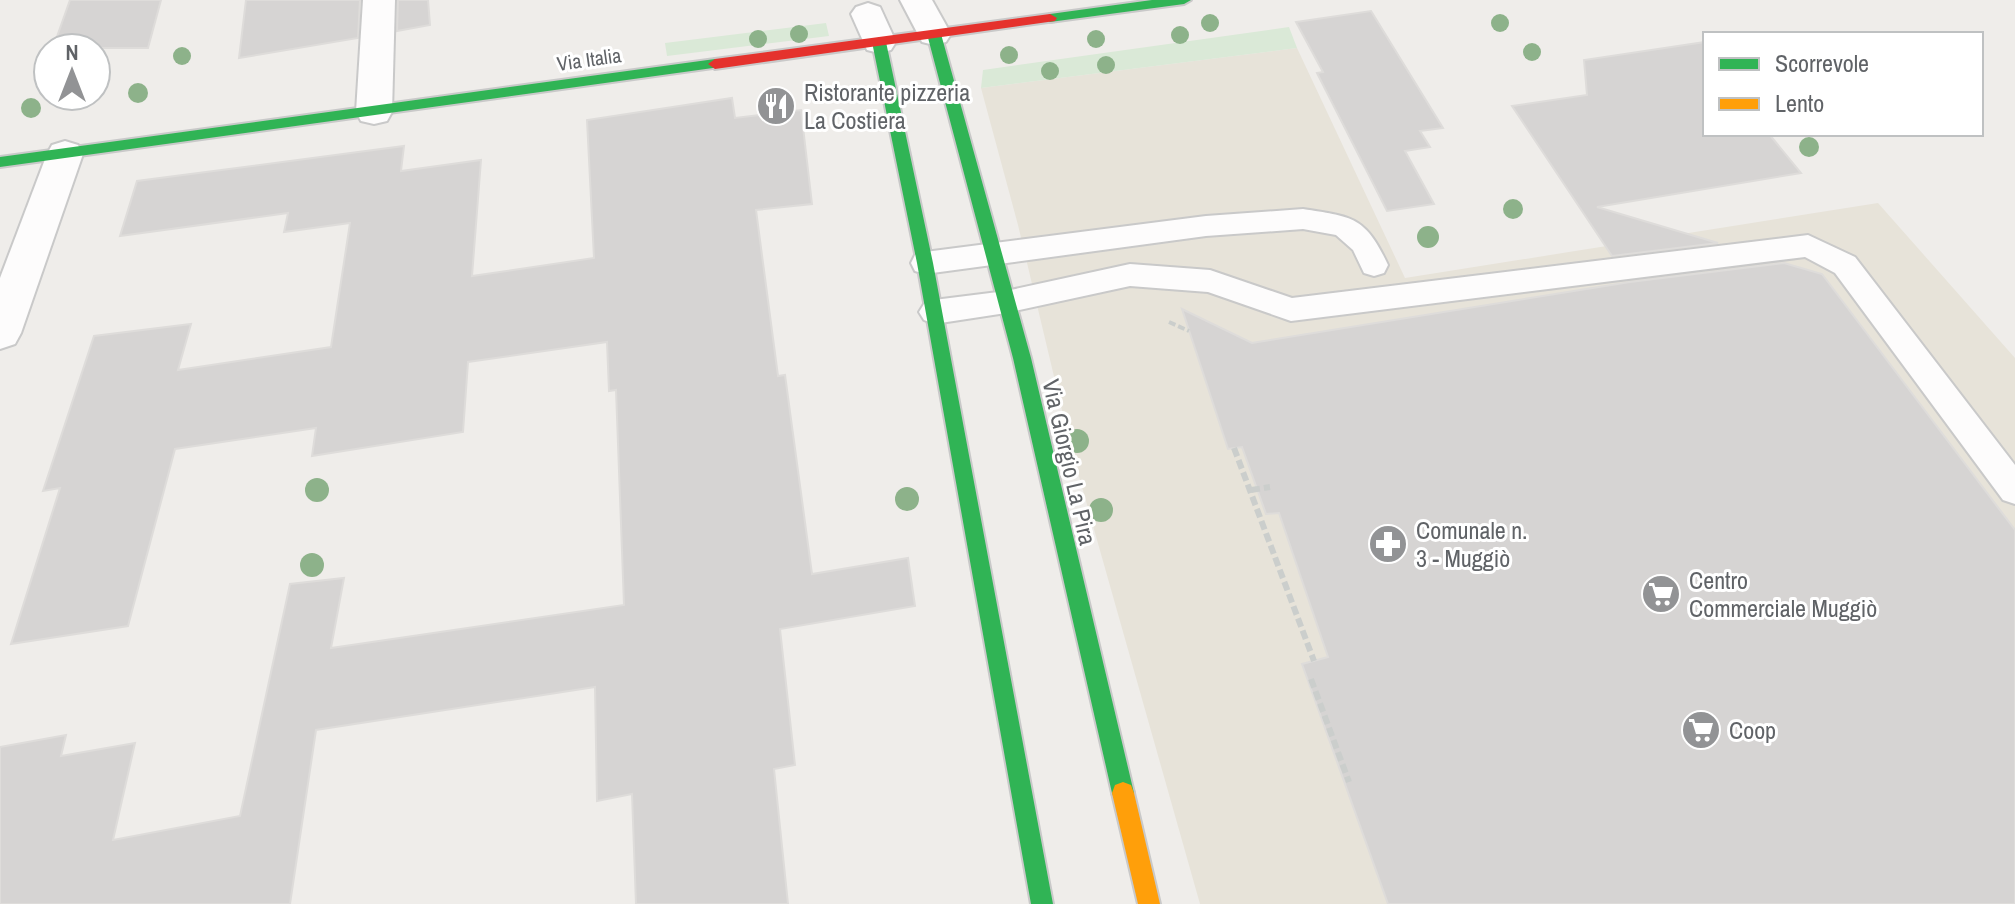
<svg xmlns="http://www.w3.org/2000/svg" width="2015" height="904" viewBox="0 0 2015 904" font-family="'Archivo Narrow',sans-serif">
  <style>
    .commercial { fill: #e7e3d9 }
    .green { fill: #dae9d7 }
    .building { fill: #d6d4d3; stroke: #dedcda; stroke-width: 2 }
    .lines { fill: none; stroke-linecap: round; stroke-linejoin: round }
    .lane-casing { stroke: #c9c9c9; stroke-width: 4 }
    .street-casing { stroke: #c9c9c9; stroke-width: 4 }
    .fast-casing { stroke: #c9c9c9; stroke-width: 4 }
    .slow-casing { stroke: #c9c9c9; stroke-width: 4 }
    .jam-casing { stroke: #c9c9c9; stroke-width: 4 }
    .path-far1 { stroke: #cbcecc; stroke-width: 4; stroke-dasharray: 7 3; stroke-linecap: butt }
    .path { stroke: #cbcecc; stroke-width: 6; stroke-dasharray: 9 4; stroke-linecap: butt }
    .lane { fill: #fdfcfc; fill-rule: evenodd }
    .street { fill: #fdfcfc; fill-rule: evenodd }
    .fast { fill: #30b455; fill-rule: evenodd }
    .slow { fill: #ff9f0a; fill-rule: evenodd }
    .jam { fill: #e5322d; fill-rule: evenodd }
    .tree { fill: #8db28a }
    .labels { text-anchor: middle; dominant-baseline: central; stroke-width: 6; stroke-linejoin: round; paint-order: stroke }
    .far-street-label { font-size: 20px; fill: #606367; stroke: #fff }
    .poi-label { font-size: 24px; fill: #606367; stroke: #fff; text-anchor: start }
    .street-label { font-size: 24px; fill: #606367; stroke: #fff }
  </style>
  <rect width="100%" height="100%" fill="#efedea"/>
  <path class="commercial" d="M1297,48L1405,278L1878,203L2015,358V904H1200L1071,448L1018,225L981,88Z"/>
  <g class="green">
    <path d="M826,23L829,36L667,56L665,43Z"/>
    <path d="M1289,27L1297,48L981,88L983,70Z"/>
  </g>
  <g class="building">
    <path d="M70,0H161L148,48H53Z"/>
    <path d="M246,0H360L358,38L239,58Z"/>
    <path d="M398,0H428L430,25L397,31Z"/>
    <path d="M1371,11L1443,128L1420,131L1430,147L1405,151L1434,204L1387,211L1317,73L1323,72L1296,22Z"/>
    <path d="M1705,42V134H1769L1801,173L1597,207L1718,243L1612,256L1512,106L1587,95L1584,60Z"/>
    <path d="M732,98L735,118L801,110L812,204L756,210L778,376L785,375L812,574L908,558L915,606L780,629L795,765L774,769L788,904H636L632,794L597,801L595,687L316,730L290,904H0V747L66,735L61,756L135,743L113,840L240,816L290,584L344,578L331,648L624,605L616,390L609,391L607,342L468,362L463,432L312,456L316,428L175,449L128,626L11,644L60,488L43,491L94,336L191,324L178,370L331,347L350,223L284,232L288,213L120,236L137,181L404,146L401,171L481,160L472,276L594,258L587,120Z"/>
    <path d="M1784,263L1822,274L2015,530V904H1388L1302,664L1328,657L1279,513L1266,514L1242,447L1228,449L1182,309L1252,343L1630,282Z"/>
  </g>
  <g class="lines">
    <g class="lane-casing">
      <g id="lane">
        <path d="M1303,209C1353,217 1365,216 1388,265L1384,273L1374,276L1364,273L1353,250L1336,235L1303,229L1206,236L925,274L915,271L911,263L915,255L925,252L1206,216Z"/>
        <path d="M1808,235L1855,257L2015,465V504L2003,500L1835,273L1805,257L1291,321L1208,292L1130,286L1006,313L934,324L924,320L919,312L924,304L934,300L1006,291L1130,264L1210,270L1292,298Z"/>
      </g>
    </g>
    <g class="street-casing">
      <g id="street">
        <path d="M363,0H395L392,112L387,121L374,124L361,121L356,112Z"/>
        <path d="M900,0H932L951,34L946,42L934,45L922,42Z"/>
        <path d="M868,3L880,7L896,42L891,50L879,53L867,50L851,14L856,7Z"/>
        <path d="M65,141L78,145L83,154L21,333L15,344L0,349V278L47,154L52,145Z"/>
      </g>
    </g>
    <g class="fast-casing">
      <g id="fast">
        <path d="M1152,0H1191L1184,4L1050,22L1043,18L1050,14Z"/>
        <path d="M934,30L941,34L1031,358L1134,793L1131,801L1123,804L1115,801L1112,793L1013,358L927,34Z"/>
        <path d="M879,37L886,42L933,263L1053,904H1031L917,263L872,42Z"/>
        <path d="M715,59L722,64L720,67L0,167V157Z"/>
      </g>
    </g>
    <g class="slow-casing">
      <path id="slow" d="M1123,782L1131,785L1134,793L1160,904H1138L1112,793L1115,785Z"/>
    </g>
    <g class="jam-casing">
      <path id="jam" d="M1050,14L1057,18L1055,21L715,69L708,64L715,59Z"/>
    </g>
    <path class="path-far1" d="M1169,322L1189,331"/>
    <g class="path">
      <path d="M1234,448L1314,661"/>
      <path d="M1251,490L1270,487"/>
      <path d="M1311,679L1349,782"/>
    </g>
    <use href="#lane" class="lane"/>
    <use href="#street" class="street"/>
    <use href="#fast" class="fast"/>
    <use href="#slow" class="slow"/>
    <use href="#jam" class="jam"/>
  </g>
  <g class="tree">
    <circle cx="1210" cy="23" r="9"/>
    <circle cx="1500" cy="23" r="9"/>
    <circle cx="799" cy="34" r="9"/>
    <circle cx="1180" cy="35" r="9"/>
    <circle cx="758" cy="39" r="9"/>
    <circle cx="1096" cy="39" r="9"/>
    <circle cx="1532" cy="52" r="9"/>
    <circle cx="1009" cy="55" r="9"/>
    <circle cx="182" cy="56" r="9"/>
    <circle cx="1106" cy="65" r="9"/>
    <circle cx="1050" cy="71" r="9"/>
    <circle cx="138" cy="93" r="10"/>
    <circle cx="31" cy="108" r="10"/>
    <circle cx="1809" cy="147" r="10"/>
    <circle cx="1513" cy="209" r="10"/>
    <circle cx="1428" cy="237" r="11"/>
    <circle cx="1077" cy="441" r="12"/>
    <circle cx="317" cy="490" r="12"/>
    <circle cx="907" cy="499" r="12"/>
    <circle cx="1101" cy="510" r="12"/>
    <circle cx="312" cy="565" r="12"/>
  </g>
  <defs>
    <g id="restaurant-disc" transform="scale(2)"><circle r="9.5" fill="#929395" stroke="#fff"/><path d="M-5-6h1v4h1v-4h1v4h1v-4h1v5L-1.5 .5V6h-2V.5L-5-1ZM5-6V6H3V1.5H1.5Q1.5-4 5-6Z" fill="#fff"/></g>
    <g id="pharmacy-disc" transform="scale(2)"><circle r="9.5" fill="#929395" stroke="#fff"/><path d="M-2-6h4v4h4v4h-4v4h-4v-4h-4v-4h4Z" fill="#fff"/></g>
    <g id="supermarket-disc" transform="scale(2)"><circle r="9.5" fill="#929395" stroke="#fff"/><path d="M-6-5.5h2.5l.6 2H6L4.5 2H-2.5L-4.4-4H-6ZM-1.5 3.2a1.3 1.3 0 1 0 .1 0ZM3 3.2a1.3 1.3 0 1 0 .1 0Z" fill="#fff"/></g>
  </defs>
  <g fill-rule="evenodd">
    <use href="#restaurant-disc" x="776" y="106"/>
    <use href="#pharmacy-disc" x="1388" y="544"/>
    <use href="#supermarket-disc" x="1661" y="594"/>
    <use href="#supermarket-disc" x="1701" y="730"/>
  </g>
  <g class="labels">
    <g class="far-street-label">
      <text transform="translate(589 59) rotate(-8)">Via Italia</text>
    </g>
    <g class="poi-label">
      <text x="804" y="92">Ristorante pizzeria<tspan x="804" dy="28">La Costiera</tspan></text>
      <text x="1416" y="530">Comunale n.<tspan x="1416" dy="28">3 - Muggiò</tspan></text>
      <text x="1689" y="580">Centro<tspan x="1689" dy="28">Commerciale Muggiò</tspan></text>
      <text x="1729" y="730">Coop</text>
    </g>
    <g class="street-label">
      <text transform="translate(1070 462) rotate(77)">Via Giorgio La Pira</text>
    </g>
  </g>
  <rect x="1703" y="32" width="280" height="104" fill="#ffffff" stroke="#bfc1c2" stroke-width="2"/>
  <rect x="1719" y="58" width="40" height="12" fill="#30b455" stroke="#bfc1c2" stroke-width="2"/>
  <text x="1775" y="72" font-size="24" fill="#606367">Scorrevole</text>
  <rect x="1719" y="98" width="40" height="12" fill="#ff9f0a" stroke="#bfc1c2" stroke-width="2"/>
  <text x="1775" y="112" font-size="24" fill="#606367">Lento</text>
  <g transform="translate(72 72)"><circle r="38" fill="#ffffff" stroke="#bfc1c2" stroke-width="2"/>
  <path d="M0-6L14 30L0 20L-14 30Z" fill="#929395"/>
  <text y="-12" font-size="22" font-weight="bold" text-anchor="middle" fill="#606367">N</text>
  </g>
</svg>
